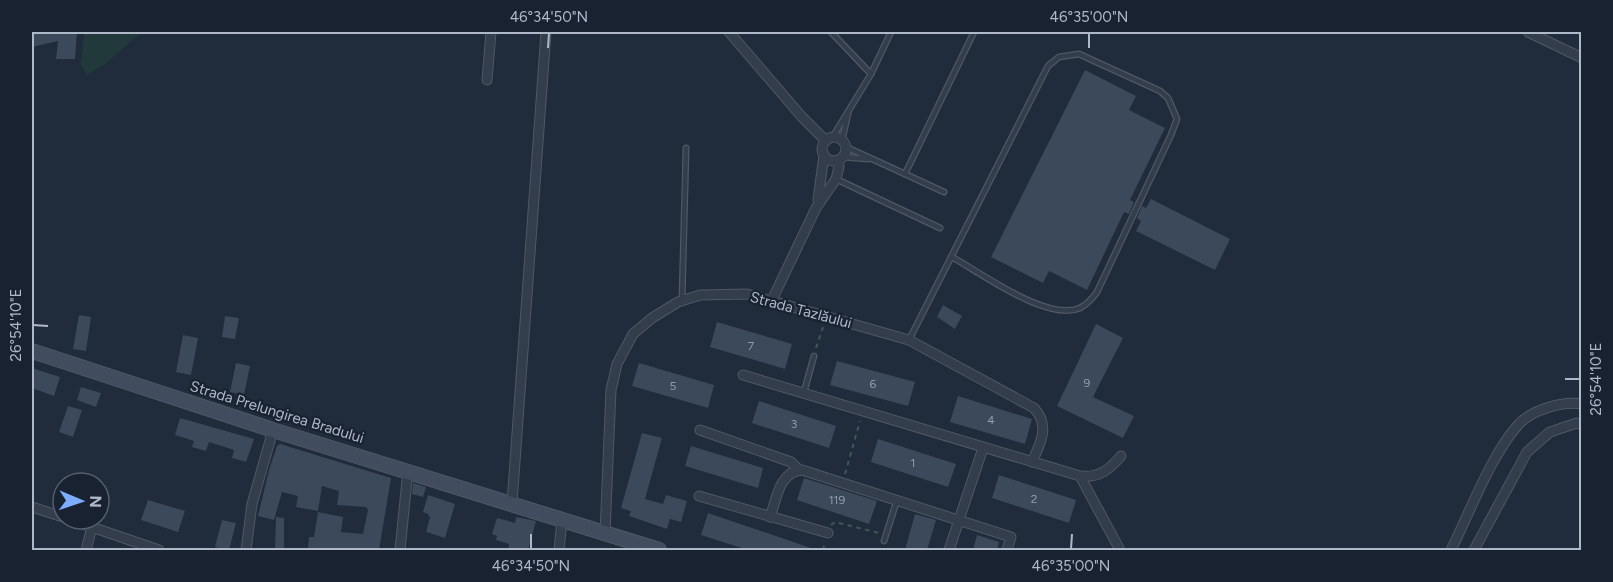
<svg xmlns="http://www.w3.org/2000/svg" width="1613" height="582" viewBox="0 0 1613 582" font-family="Figtree,sans-serif">
  <style>
    .green { fill: #22393c }
    .building { fill: #3b495b }
    .lines { fill: none; stroke-linecap: round; stroke-linejoin: round }
    .lane-casing { stroke: #4e5866; stroke-width: 7 }
    .street-casing { stroke: #4e5866; stroke-width: 11 }
    .secondary-casing { stroke: #4e5866; stroke-width: 16 }
    .path { stroke: #3f565a; stroke-width: 2; stroke-dasharray: 4.5 4.5; stroke-linecap: butt }
    .lane { stroke: #333d4b; stroke-width: 4.5 }
    .street { stroke: #333d4b; stroke-width: 9 }
    .secondary { stroke: #414c5f; stroke-width: 14 }
    .ticks { fill: none; stroke: #aeb8c8; stroke-width: 2 }
    .labels { text-anchor: middle; dominant-baseline: central; stroke-width: 4.5; stroke-linejoin: round; paint-order: stroke }
    .number-label { font-size: 12px; fill: #919cad }
    .street-label { font-size: 15px; fill: #aeb8c8; stroke: #192230 }
    .neatline { fill: none; stroke: #aeb8c8; stroke-width: 2 }
    .ticks-label { font-size: 15px; text-anchor: middle; fill: #aeb8c8 }
  </style>
  <rect width="100%" height="100%" fill="#202b3b"/>
  <path class="green" d="M84,32H142L105,64L87,75L81,65Z"/>
  <g class="building">
    <path d="M32,32H77L75,59H56L58,41L32,47Z"/>
    <path d="M1085,70L1136,96L1129,110L1165,128L1130,200L1134,202L1129,214L1124,212L1087,290L1049,271L1043,283L991,257Z"/>
    <path d="M1151,199L1230,239L1215,270L1136,231L1141,221L1137,218L1142,206L1146,208Z"/>
    <path d="M943,305L962,316L955,329L937,317Z"/>
    <path d="M79,315L91,317L86,351L73,349Z"/>
    <path d="M225,316L239,318L235,339L222,337Z"/>
    <path d="M717,322L792,344L785,369L710,347Z"/>
    <path d="M1096,324L1123,338L1093,397L1134,416L1123,438L1057,406Z"/>
    <path d="M183,335L198,338L191,375L176,372Z"/>
    <path d="M837,361L915,382L908,406L830,385Z"/>
    <path d="M236,363L250,366L244,395L230,392Z"/>
    <path d="M639,363L714,385L708,408L632,386Z"/>
    <path d="M32,368L60,377L54,396L32,388Z"/>
    <path d="M81,387L101,393L96,407L77,400Z"/>
    <path d="M958,396L1032,419L1025,444L950,422Z"/>
    <path d="M759,401L836,426L829,448L752,423Z"/>
    <path d="M68,406L82,410L73,437L59,432Z"/>
    <path d="M180,418L254,439L246,462L232,458L234,450L209,442L206,451L192,447L194,441L175,435Z"/>
    <path d="M642,433L662,438L645,499L663,504L666,495L687,501L681,522L670,519L667,529L629,516L631,511L621,508Z"/>
    <path d="M878,439L956,464L948,487L871,462Z"/>
    <path d="M280,444L391,478L379,550H308L309,537H314L318,512L343,517L341,532L363,534L368,510L366,507L337,505L339,491L322,486L318,511L296,507L298,496L282,492L274,520L258,516L269,470L277,446Z"/>
    <path d="M691,446L763,468L758,488L685,466Z"/>
    <path d="M999,475L1076,500L1069,523L992,498Z"/>
    <path d="M804,478L877,501L869,524L797,500Z"/>
    <path d="M413,483L426,487L423,497L412,494Z"/>
    <path d="M428,495L455,504L445,538L426,532L430,518L428,514L423,512Z"/>
    <path d="M148,500L185,511L178,532L141,520Z"/>
    <path d="M708,513L814,549V550H748L701,535Z"/>
    <path d="M915,514L936,520L927,550H905Z"/>
    <path d="M276,517L284,518V550H275Z"/>
    <path d="M516,517L536,521L528,550H508L509,544L496,540L497,536L492,534L497,518L515,523Z"/>
    <path d="M222,520L236,523L229,550L215,547Z"/>
    <path d="M977,535L999,542L997,550H973Z"/>
  </g>
  <g class="lines">
    <g class="lane-casing">
      <g id="lane">
        <path d="M831,32L871,74"/>
        <path d="M832,138L871,74L891,32"/>
        <path d="M842,140L848,114"/>
        <path d="M846,147L905,174L974,32"/>
        <path d="M843,157L868,159"/>
        <path d="M905,174L944,192"/>
        <path d="M836,179L940,228"/>
        <path d="M682,301L686,148"/>
        <path d="M909,340L1048,66L1059,57L1079,54L1160,91L1168,98L1177,119L1171,135L1097,292C1092,299 1088,304 1080,308C1047,322 981,273 952,257"/>
        <path d="M804,392L814,356"/>
        <path d="M884,541L897,500"/>
      </g>
    </g>
    <g class="street-casing">
      <g id="street">
        <path d="M729,32L802,117L826,141"/>
        <path d="M1528,32L1582,58"/>
        <path d="M487,80L491,32"/>
        <circle cx="834" cy="149" r="12"/>
        <path d="M818,200L824,155"/>
        <path d="M772,300L816,208L836,179L839,167L838,160"/>
        <path d="M743,375L1080,476C1099,478 1109,470 1121,456"/>
        <path d="M700,430L791,462L799,470"/>
        <path d="M1080,476L1120,550"/>
        <path d="M699,496L828,533"/>
        <path d="M512,503L546,32"/>
        <path d="M32,507L63,517"/>
        <path d="M770,517C777,498 779,472 802,470L1011,537L1007,550"/>
        <path d="M68,519L159,550"/>
        <path d="M605,533L611,390L617,364L633,334L652,318L678,302L700,295L747,294L909,340L1034,408C1050,425 1041,443 1032,462"/>
        <path d="M86,550L92,527"/>
        <path d="M246,550L252,504L273,430"/>
        <path d="M400,550L408,470"/>
        <path d="M559,550L562,520"/>
        <path d="M949,550L983,448"/>
        <path d="M1451,550C1469,514 1491,455 1518,425C1531,410 1562,401 1582,404"/>
        <path d="M1474,550L1527,452L1550,432L1577,423L1582,425"/>
      </g>
    </g>
    <g class="secondary-casing">
      <path id="secondary" d="M32,351L273,430L659,550"/>
    </g>
    <g class="path">
      <path d="M816,348L823,327"/>
      <path d="M845,474L860,421"/>
      <path d="M831,525L835,522L879,533"/>
      <path d="M823,550L825,542"/>
    </g>
    <use href="#lane" class="lane"/>
    <use href="#street" class="street"/>
    <use href="#secondary" class="secondary"/>
  </g>
  <path class="ticks" d="M548,48L549,33M1089,48V33M33,325L48,326M1565,379H1580M531,549V534M1071,549L1072,534"/>
  <g class="labels">
    <g class="number-label">
      <text x="751" y="346">7</text>
      <text x="1087" y="383">9</text>
      <text x="873" y="384">6</text>
      <text x="673" y="386">5</text>
      <text x="991" y="420">4</text>
      <text x="794" y="424">3</text>
      <text x="913" y="463">1</text>
      <text x="1034" y="499">2</text>
      <text x="837" y="500">119</text>
    </g>
    <g class="street-label">
      <text transform="translate(801 310) rotate(15)">Strada Tazlăului</text>
      <text transform="translate(277 412) rotate(17)">Strada Prelungirea Bradului</text>
    </g>
  </g>
  <rect width="1613" height="582" fill="none" stroke="#192230" stroke-width="66"/>
  <g transform="translate(81 501) rotate(92)"><circle r="28" fill="#192230" stroke="#555e6d" stroke-width="1.5"/>
  <path d="M0-4.5L10 22L0 15L-10 22Z" fill="#7cadff"/>
  <text y="-9" font-size="16" font-weight="bold" text-anchor="middle" fill="#aeb8c8">N</text>
  </g>
  <rect x="33" y="33" width="1547" height="516" class="neatline"/>
  <g class="ticks-label">
    <text x="549" y="22">46°34'50"N</text>
    <text x="1089" y="22">46°35'00"N</text>
    <text transform="translate(16 325) rotate(-90)" y="5">26°54'10"E</text>
    <text transform="translate(1596 379) rotate(-90)" y="5">26°54'10"E</text>
    <text x="531" y="571">46°34'50"N</text>
    <text x="1071" y="571">46°35'00"N</text>
  </g>
</svg>
